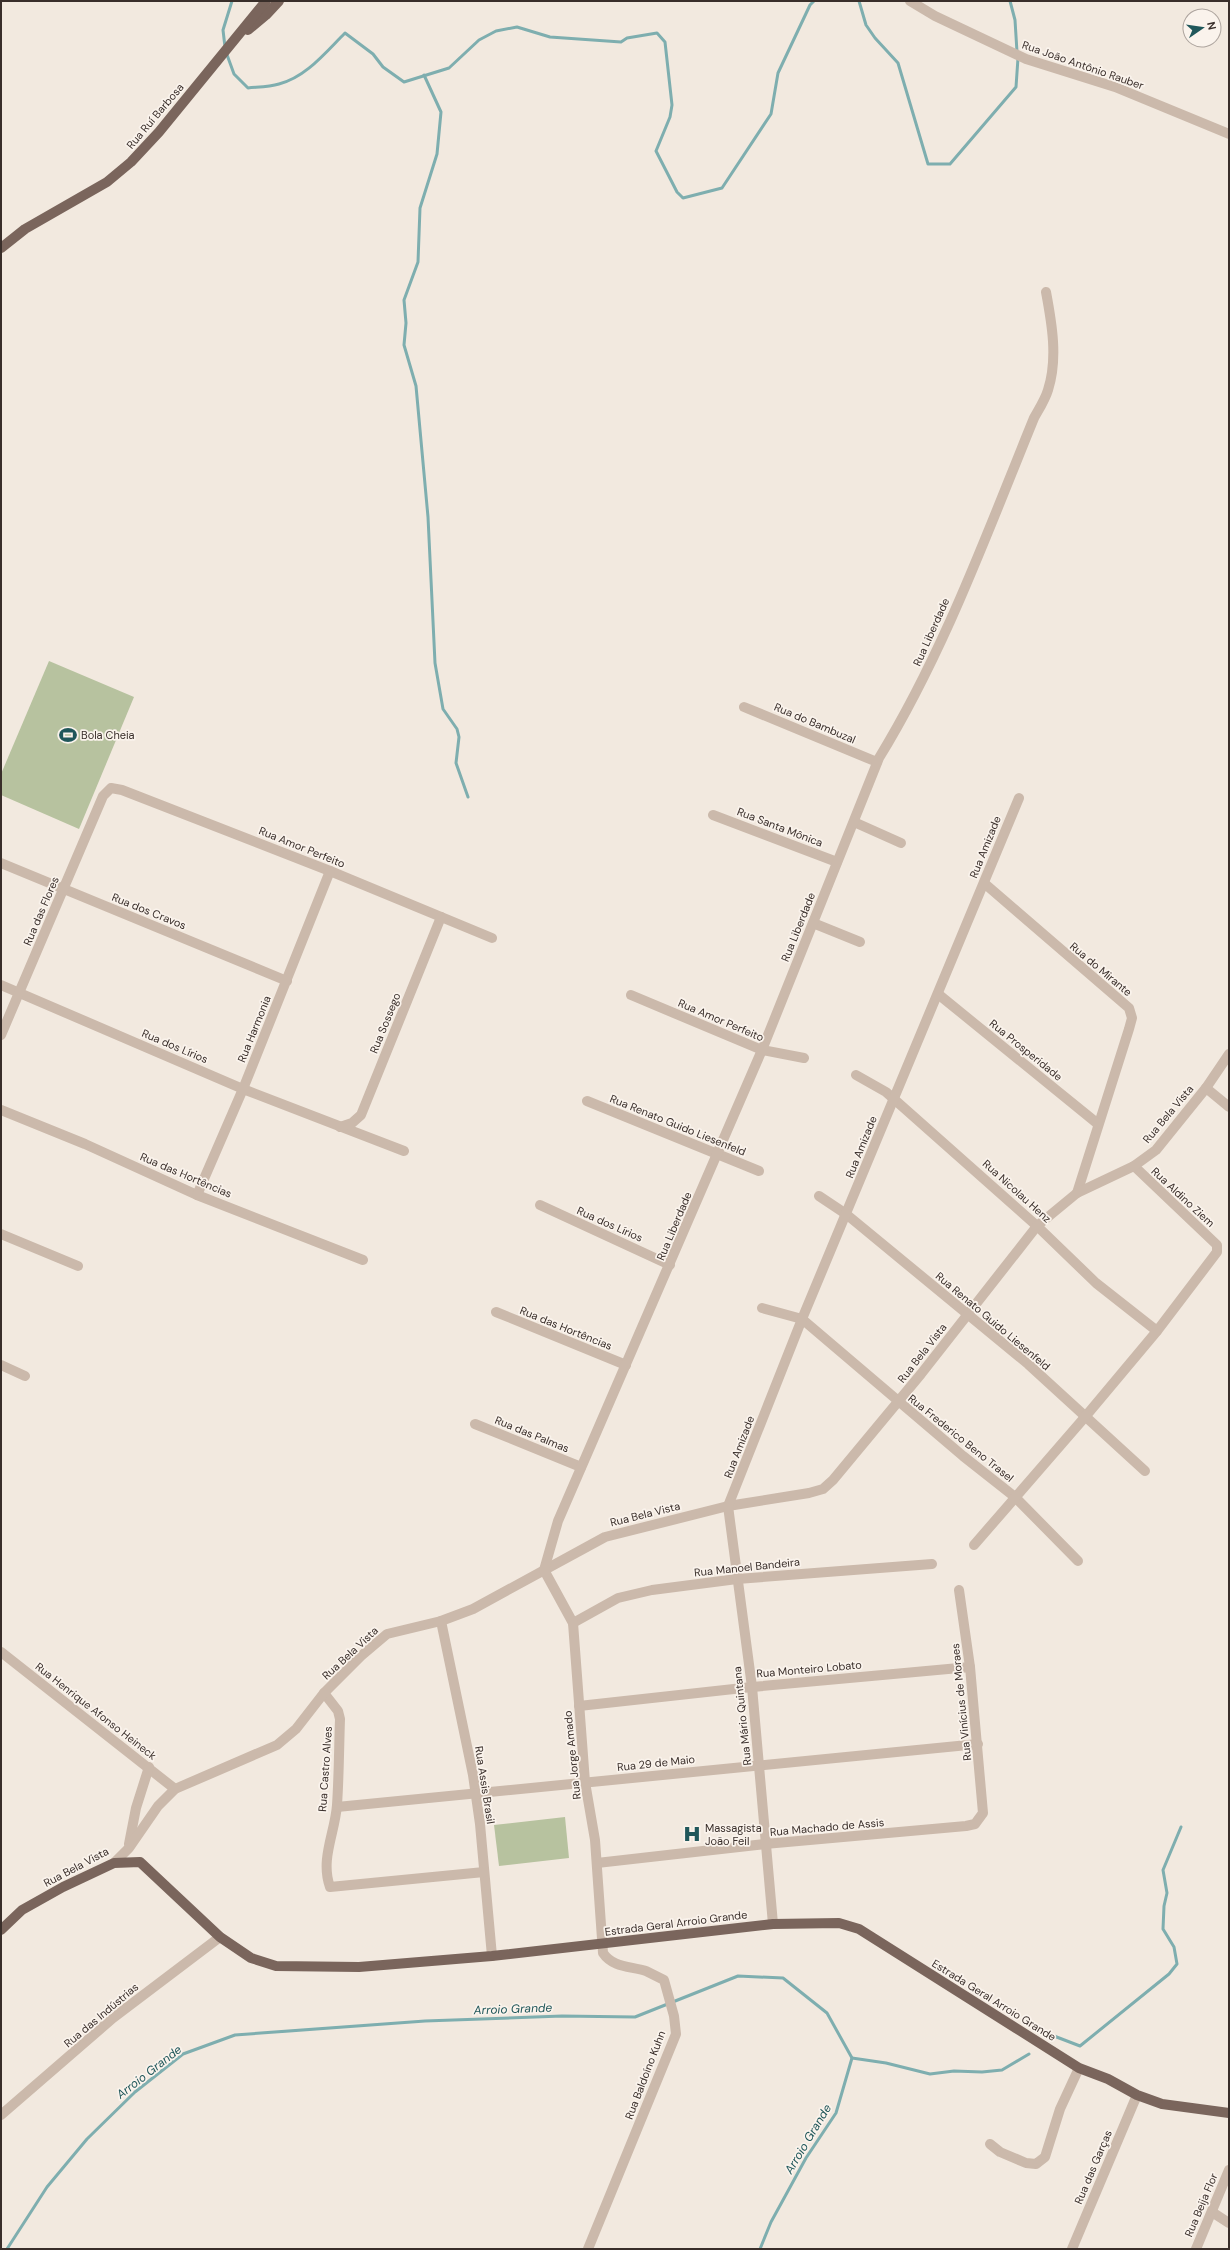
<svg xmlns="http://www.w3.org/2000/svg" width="1230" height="2250" viewBox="0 0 1230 2250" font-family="'DM Sans',sans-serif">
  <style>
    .green { fill: #b7c29f }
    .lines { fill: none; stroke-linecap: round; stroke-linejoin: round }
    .stream { stroke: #7eaeaf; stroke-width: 3 }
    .minor { stroke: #cbb9ab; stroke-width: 10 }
    .major { stroke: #7a655c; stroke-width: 10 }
    .labels { text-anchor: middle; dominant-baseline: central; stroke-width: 3.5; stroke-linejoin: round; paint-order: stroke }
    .street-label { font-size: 11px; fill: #392e2a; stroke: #faf3ec }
    .poi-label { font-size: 11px; fill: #392e2a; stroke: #faf3ec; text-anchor: start }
    .water-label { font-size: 12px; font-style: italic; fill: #20575a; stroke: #faf3ec }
  </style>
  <rect width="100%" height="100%" fill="#f2e9df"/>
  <g class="green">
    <path d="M49,661L134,697L79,829L1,795V774Z"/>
    <path d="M565,1817L569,1858L499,1866L494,1825Z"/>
  </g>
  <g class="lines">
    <g class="stream">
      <path d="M859,1L866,25L875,38L898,63L928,164H950L1016,87L1018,58"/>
      <path d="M1010,1L1015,20L1017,52"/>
      <path d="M225,47L223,30L232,1"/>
      <path d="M226,52L234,74L248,88C258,87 269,87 279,84C306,77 325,53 345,33L373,54L383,67L404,82L449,68L479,40L496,31L517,27L550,37L621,42L627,38L657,33L665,42L672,105L670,117L656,151L677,192L683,198L722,188L771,114L778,73L810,5L814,1"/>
      <path d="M424,75L441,112L437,154L420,208L418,262L404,300L406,323L404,345L416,386L428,517L435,663L443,709L457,729L459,737L456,763L468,797"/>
      <path d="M1054,2036L1080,2046L1169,1974L1177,1964L1174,1947L1163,1929L1164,1906L1167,1893L1163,1870L1181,1827"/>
      <path d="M852,2058L886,2063L930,2074L954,2071L982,2072L1002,2070L1029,2054"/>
      <path d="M7,2249L47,2187L87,2139L135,2092L183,2054L235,2035L425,2021L562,2016L635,2017L738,1976L783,1978L827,2013L852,2058L836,2113L806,2158L771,2222L760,2249"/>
    </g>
    <g class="minor">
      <path d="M910,1L935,16L1026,59L1115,87L1229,134"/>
      <path d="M744,707L877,762"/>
      <path d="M713,815L837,862"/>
      <path d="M854,822L901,843"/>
      <path d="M1,863L287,981"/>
      <path d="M984,883L1129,1008L1132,1018L1129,1029L1077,1193"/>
      <path d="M813,923L860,942"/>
      <path d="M1,985L243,1089L404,1151"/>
      <path d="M938,994L1098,1124"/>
      <path d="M631,995L762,1050L804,1058"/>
      <path d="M1,1035L103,796L111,788L122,790L330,871L492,938"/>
      <path d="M856,1075L886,1092L1037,1226L1096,1283L1157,1331"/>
      <path d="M1206,1088L1229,1107"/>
      <path d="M587,1101L759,1171"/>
      <path d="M1,1110L85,1144L197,1195L363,1260"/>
      <path d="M340,1127L352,1123L361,1115L441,917"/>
      <path d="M197,1195L243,1089L330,871"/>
      <path d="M819,1196L846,1214L1028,1364L1145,1471"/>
      <path d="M540,1205L670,1265"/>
      <path d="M1,1234L78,1266"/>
      <path d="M762,1308L802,1319L963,1456L1015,1497L1078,1561"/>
      <path d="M496,1312L626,1365"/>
      <path d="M1,1365L25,1376"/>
      <path d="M475,1424L581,1467"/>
      <path d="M974,1545L1085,1417L1157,1331L1217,1252V1245L1134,1166"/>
      <path d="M441,1621L473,1775L480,1824L492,1956"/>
      <path d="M573,1623L618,1598L652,1590L737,1579L932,1564"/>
      <path d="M1,1652L175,1789"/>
      <path d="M324,1693L338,1711L340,1719C339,1747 339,1776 337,1805C335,1833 320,1859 330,1887L484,1872"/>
      <path d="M579,1706L752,1687L970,1667"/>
      <path d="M337,1807L978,1744"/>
      <path d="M129,1844L136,1808L149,1767"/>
      <path d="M114,1863L129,1848L158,1806L175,1789L277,1745L296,1729L324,1693L361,1656L387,1634L441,1621L473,1609L605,1537L728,1506L809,1493L823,1489L833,1480L921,1374L1037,1226L1077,1193L1134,1166L1156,1150L1206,1088L1229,1054"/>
      <path d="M597,1863L765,1844L966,1826L975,1824L983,1813L970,1667L959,1590"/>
      <path d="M773,1924L752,1687L728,1506L802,1319L1019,798"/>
      <path d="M1,2115L113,2018L220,1937"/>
      <path d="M990,2144L1000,2152L1026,2163L1036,2164L1045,2157L1060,2109L1079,2068"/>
      <path d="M1212,2212L1229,2223"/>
      <path d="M588,2249L676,2034L674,2016L664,1980C658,1977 652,1974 646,1971C631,1966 613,1968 603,1953L595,1840L585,1782L573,1623L544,1570L558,1521L762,1050L879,758C944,652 987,533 1034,418C1039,409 1045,400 1048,390C1058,359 1052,324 1046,292"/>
      <path d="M1072,2249L1137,2095"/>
      <path d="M1196,2249L1229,2170"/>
    </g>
    <g class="major">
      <path d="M248,30L266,15L279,1"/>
      <path d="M1,248L25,229L107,182L131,162L159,132L266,1"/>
      <path d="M1,1930L22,1910L63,1887L114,1863L140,1862L220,1937L251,1958L276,1966L359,1967L492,1956L773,1924L839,1923L859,1929L1079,2068L1108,2079L1137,2095L1162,2104L1229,2113"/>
    </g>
  </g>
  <defs>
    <g id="stadium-bare" transform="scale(1.38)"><path d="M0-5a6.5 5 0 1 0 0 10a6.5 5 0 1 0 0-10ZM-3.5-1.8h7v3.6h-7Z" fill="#20575a" stroke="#faf3ec" stroke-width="2.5" paint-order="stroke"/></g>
    <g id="hospital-bare" transform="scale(1.38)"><path d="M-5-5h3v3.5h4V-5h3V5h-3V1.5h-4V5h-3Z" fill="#20575a" stroke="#faf3ec" stroke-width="2.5" paint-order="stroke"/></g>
  </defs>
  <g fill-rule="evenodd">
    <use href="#stadium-bare" x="68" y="735"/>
    <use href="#hospital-bare" x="692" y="1834"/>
  </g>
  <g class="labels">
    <g class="street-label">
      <text transform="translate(1083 65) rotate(19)">Rua João Antônio Rauber</text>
      <text transform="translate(155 116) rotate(-50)">Rua Ruí Barbosa</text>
      <text transform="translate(931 632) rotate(-66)">Rua Liberdade</text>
      <text transform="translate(815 723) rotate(23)">Rua do Bambuzal</text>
      <text transform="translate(780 827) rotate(21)">Rua Santa Mônica</text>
      <text transform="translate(302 847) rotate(22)">Rua Amor Perfeito</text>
      <text transform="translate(985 847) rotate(-68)">Rua Amizade</text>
      <text transform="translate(41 911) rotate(-67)">Rua das Flores</text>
      <text transform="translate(149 911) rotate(22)">Rua dos Cravos</text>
      <text transform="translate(798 927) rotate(-68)">Rua Liberdade</text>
      <text transform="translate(1101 969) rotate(40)">Rua do Mirante</text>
      <text transform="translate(721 1020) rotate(23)">Rua Amor Perfeito</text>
      <text transform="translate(385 1023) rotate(-68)">Rua Sossego</text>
      <text transform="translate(254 1029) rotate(-68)">Rua Harmonia</text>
      <text transform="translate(175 1046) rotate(23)">Rua dos Lírios</text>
      <text transform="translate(1026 1050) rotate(39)">Rua Prosperidade</text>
      <text transform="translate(1168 1114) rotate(-50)">Rua Bela Vista</text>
      <text transform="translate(678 1125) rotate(22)">Rua Renato Guido Liesenfeld</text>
      <text transform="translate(861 1147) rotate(-68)">Rua Amizade</text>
      <text transform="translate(186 1175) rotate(23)">Rua das Hortências</text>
      <text transform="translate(1017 1191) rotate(42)">Rua Nicolau Henz</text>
      <text transform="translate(1183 1197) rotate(43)">Rua Aldino Ziem</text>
      <text transform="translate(610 1224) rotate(24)">Rua dos Lírios</text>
      <text transform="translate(674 1226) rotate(-67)">Rua Liberdade</text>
      <text transform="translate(993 1321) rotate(40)">Rua Renato Guido Liesenfeld</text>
      <text transform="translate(566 1328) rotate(22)">Rua das Hortências</text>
      <text transform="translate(922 1353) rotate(-52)">Rua Bela Vista</text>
      <text transform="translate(532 1434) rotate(22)">Rua das Palmas</text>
      <text transform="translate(961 1438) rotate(39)">Rua Frederico Beno Trasel</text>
      <text transform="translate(739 1447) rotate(-69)">Rua Amizade</text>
      <text transform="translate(645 1514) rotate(-14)">Rua Bela Vista</text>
      <text transform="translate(747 1567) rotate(-6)">Rua Manoel Bandeira</text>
      <text transform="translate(350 1653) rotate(-43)">Rua Bela Vista</text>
      <text transform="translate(809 1669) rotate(-5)">Rua Monteiro Lobato</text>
      <text transform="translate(961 1702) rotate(-96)">Rua Vinícius de Moraes</text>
      <text transform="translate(96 1711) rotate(38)">Rua Henrique Afonso Heineck</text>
      <text transform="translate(742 1716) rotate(-96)">Rua Mário Quintana</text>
      <text transform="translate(572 1755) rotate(-96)">Rua Jorge Amado</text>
      <text transform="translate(656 1763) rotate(-6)">Rua 29 de Maio</text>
      <text transform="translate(325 1769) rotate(-86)">Rua Castro Alves</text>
      <text transform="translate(485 1785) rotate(81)">Rua Assis Brasil</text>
      <text transform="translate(827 1827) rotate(-5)">Rua Machado de Assis</text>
      <text transform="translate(76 1867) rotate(-28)">Rua Bela Vista</text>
      <text transform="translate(676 1923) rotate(-7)">Estrada Geral Arroio Grande</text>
      <text transform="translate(994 2000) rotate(32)">Estrada Geral Arroio Grande</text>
      <text transform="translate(101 2015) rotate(-40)">Rua das Indústrias</text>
      <text transform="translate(645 2075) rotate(-69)">Rua Baldoíno Kuhn</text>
      <text transform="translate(1093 2167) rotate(-67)">Rua das Garças</text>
      <text transform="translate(1201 2205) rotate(-67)">Rua Beija Flor</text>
    </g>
    <g class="poi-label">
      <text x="81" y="735">Bola Cheia</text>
      <text x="705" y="1828">Massagista<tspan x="705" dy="13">João Feil</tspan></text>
    </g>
    <g class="water-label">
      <text transform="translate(513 2009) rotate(-2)">Arroio Grande</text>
      <text transform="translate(149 2072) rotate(-38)">Arroio Grande</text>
      <text transform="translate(808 2139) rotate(-59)">Arroio Grande</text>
    </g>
  </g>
  <rect width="1230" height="2250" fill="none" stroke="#392e2a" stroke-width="4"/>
  <g transform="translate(1202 28) rotate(77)"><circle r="19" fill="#faf3ec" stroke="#ada49e"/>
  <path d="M0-3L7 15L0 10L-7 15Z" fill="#20575a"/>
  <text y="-6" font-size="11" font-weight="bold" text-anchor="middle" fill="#392e2a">N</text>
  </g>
</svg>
